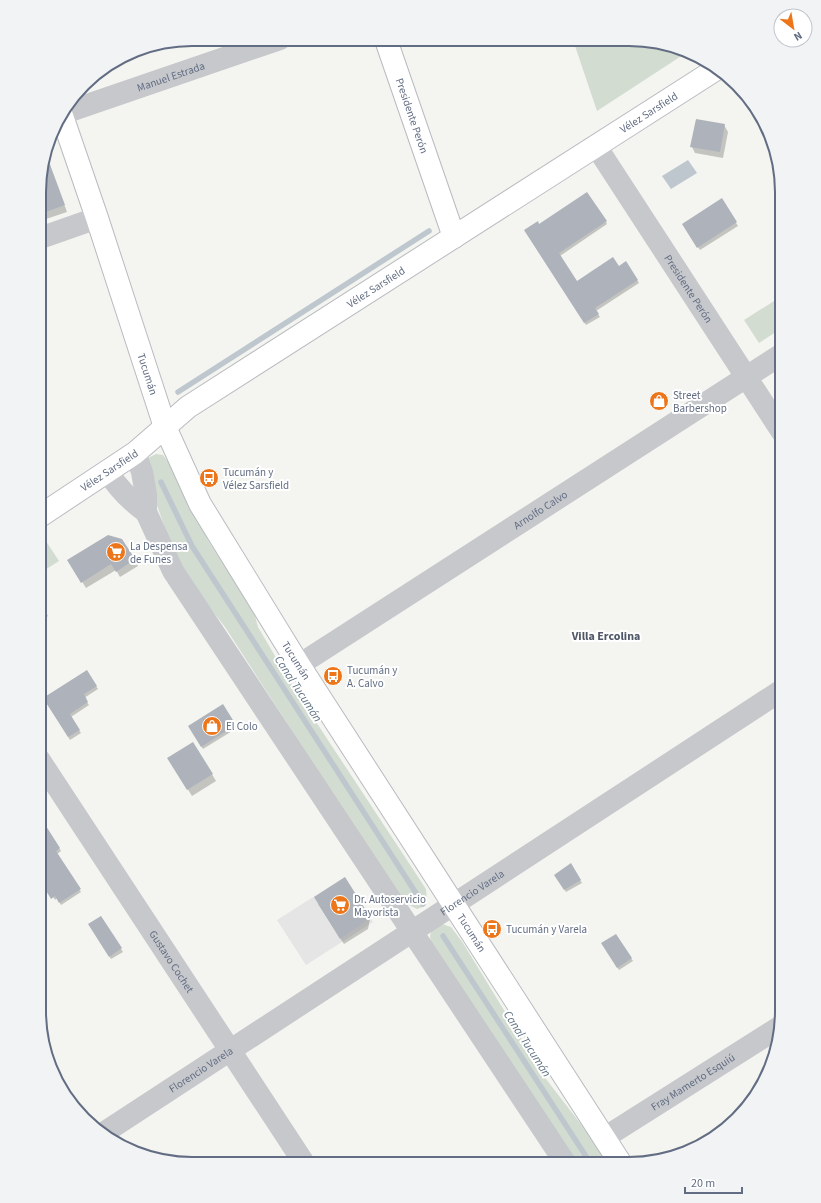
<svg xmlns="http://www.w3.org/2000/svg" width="821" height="1203" viewBox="0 0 821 1203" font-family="'Source Sans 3',sans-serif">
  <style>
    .built { fill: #e4e5e4 }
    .green { fill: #d3dcd1 }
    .water { fill: #bfc7ce }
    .shadow { fill: #0003 }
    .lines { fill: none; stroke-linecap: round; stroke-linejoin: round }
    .stream { stroke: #bfc7ce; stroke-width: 5.5 }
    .building { fill: #aeb3bb }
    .secondary-casing { stroke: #b8bbc0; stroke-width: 24 }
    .street { stroke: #c6c8cc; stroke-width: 22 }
    .secondary { stroke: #fff; stroke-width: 22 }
    .labels { text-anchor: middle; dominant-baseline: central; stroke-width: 4; stroke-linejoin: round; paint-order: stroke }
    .street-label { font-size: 11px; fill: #626d83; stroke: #fff }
    .poi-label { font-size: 11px; fill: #626d83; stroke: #fff; text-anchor: start }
    .neighbourhood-label { font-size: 12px; font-weight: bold; fill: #505867; stroke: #fff }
    .water-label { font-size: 12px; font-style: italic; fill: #627587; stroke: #fff }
    .rim { fill: none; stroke: #626d83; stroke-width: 2 }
  </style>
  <rect width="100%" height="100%" fill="#f4f5f0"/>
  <path class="built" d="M345,877L373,922L306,965L277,920Z"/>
  <g class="green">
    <path d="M573,40H649L689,51L597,111Z"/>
    <path d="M782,296V328L759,343L744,320Z"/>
    <path d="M156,454L163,455L169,463L209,542L254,612L258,627L295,690L426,889L427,900L423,907L417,909L407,904L398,895L225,627L197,591L176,559L148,480V458Z"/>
    <path d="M40,532L59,561L40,573Z"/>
    <path d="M442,924L451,927L463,943L546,1079L590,1136L608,1164H576L431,943L430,936L432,927Z"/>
  </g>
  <path class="water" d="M688,160L697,173L671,189L662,176Z"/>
  <g class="shadow">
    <path d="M724,125L728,132L723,158L695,153L692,147Z"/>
    <path d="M46,154L67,212L40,221V172Z"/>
    <path d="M721,200L738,226L700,250L683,224Z"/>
    <path d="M606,222L607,224L560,256L577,282L619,267L626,262L639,283L596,311L600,317L586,325L525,231L539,225Z"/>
    <path d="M121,539L138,566L120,577L116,570L86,588L69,560Z"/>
    <path d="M40,602L48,616L40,622Z"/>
    <path d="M87,672L98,689L84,698L89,705L71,717L81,733L70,740L44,698Z"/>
    <path d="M222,706L237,728L203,749L189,727Z"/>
    <path d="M193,743L216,781L192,796L168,758Z"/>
    <path d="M45,825L61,851L57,854L81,892L61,905L57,898L55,900L39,874Z"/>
    <path d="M571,865L582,883L566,892L555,875Z"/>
    <path d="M318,904L366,913L370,919L368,929L344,944Z"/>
    <path d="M101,917L123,952L111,959L89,924Z"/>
    <path d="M616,935L633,961L619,970L602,944Z"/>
  </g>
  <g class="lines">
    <g class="stream">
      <path d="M178,392L429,231"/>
      <path d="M161,482L192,546L423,904"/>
      <path d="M443,936L591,1164"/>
    </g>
  </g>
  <g class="building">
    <path d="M696,119L725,124L720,152L690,147Z"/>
    <path d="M46,154L65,205L40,214V172Z"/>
    <path d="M587,192L607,221L559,253L577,281L613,257L619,266L626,261L638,280L595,308L599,314L584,323L524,230L538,221L539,224Z"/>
    <path d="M722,198L737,222L697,248L682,224Z"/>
    <path d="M108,535L122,539L135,559L116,572L111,564L81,583L67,560Z"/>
    <path d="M87,670L97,686L84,694L88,702L70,714L80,730L68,737L43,698Z"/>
    <path d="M223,704L236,725L201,747L188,726Z"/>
    <path d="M193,742L213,774L187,790L167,758Z"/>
    <path d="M39,815L60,848L56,851L81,889L59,903L55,896L51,899L39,879Z"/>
    <path d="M571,863L581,880L564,890L554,875Z"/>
    <path d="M345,877L367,912L365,922L340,939L314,897Z"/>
    <path d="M101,916L122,948L109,957L88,924Z"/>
    <path d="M616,934L632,958L617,968L601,943Z"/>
  </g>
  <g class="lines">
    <g class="secondary-casing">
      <g id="secondary">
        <path id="s7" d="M386,40L454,237"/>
        <path id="s8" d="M61,113L97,218L165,427L200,504L299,665L621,1164"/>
        <path id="s9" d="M40,516L135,453L188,407L718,68"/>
      </g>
    </g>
    <g class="street">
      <path id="s1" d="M61,114L280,39"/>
      <path id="s2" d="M596,146L782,432"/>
      <path d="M40,238L97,218"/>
      <path d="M135,453L142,472L146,495V512L173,571L566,1164"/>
      <path d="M107,471C118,488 129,500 146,512"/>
      <path id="s3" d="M299,665L782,354"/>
      <path id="s4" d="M39,759L304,1163"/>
      <path id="s5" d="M102,1134L782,690"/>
      <path id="s6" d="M604,1138L781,1026"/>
    </g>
    <use href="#secondary" class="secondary"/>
  </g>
  <defs>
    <g id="shop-disc" transform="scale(1)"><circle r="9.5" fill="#ec7619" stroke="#fff"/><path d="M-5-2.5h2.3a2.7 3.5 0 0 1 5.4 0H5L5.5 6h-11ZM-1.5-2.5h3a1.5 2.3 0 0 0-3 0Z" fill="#fff"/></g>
    <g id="bus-disc" transform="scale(1)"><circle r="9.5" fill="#ec7619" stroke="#fff"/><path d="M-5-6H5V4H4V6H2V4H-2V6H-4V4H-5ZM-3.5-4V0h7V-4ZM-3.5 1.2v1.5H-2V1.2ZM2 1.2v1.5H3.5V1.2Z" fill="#fff"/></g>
    <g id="supermarket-disc" transform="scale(1)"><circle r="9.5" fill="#ec7619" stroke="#fff"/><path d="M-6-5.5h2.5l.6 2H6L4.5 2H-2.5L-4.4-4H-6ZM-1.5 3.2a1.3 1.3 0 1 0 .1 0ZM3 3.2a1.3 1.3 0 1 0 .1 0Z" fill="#fff"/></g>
  </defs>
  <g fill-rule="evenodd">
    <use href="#shop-disc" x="659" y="401"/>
    <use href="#bus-disc" x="209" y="478"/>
    <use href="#supermarket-disc" x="116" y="552"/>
    <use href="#bus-disc" x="333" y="676"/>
    <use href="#shop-disc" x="212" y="726"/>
    <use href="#supermarket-disc" x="340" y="905"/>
    <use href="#bus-disc" x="492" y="929"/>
  </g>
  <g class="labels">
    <g class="street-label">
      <text stroke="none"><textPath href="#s1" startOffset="116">Manuel Estrada</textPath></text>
      <text stroke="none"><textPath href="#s9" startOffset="731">Vélez Sarsfield</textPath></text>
      <text stroke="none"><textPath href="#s7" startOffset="80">Presidente Perón</textPath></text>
      <text stroke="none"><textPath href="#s9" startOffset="407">Vélez Sarsfield</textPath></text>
      <text stroke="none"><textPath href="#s2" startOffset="170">Presidente Perón</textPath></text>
      <text stroke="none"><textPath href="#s8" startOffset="275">Tucumán</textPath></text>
      <text stroke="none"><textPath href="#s9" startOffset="83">Vélez Sarsfield</textPath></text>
      <text stroke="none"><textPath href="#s3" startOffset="287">Arnolfo Calvo</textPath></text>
      <text stroke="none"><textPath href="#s8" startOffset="599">Tucumán</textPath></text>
      <text stroke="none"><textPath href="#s5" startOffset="442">Florencio Varela</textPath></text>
      <text stroke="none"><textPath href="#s8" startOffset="923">Tucumán</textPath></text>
      <text stroke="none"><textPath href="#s4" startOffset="242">Gustavo Cochet</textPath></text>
      <text stroke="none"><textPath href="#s5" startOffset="118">Florencio Varela</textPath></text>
      <text stroke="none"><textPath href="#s6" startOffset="105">Fray Mamerto Esquiú</textPath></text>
    </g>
    <g class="poi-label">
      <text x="673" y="395">Street<tspan x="673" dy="13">Barbershop</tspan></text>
      <text x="223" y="472">Tucumán y<tspan x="223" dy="13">Vélez Sarsfield</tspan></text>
      <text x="130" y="546">La Despensa<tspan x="130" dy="13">de Funes</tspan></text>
      <text x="347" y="670">Tucumán y<tspan x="347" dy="13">A. Calvo</tspan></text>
      <text x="226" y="726">El Colo</text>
      <text x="354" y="899">Dr. Autoservicio<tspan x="354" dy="13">Mayorista</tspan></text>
      <text x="506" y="929">Tucumán y Varela</text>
    </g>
    <g class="neighbourhood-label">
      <text x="606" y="636">Villa Ercolina</text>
    </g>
    <g class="water-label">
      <text transform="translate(298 689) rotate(57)">Canal Tucumán</text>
      <text transform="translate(527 1044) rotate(57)">Canal Tucumán</text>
    </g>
  </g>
  <path d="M0 0H821V1203H0ZM192 46H629A146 146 0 0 1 775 192V1011A146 146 0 0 1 629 1157H192A146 146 0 0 1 46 1011V192A146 146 0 0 1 192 46Z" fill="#f2f3f5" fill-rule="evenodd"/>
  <path class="rim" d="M192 46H629A146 146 0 0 1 775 192V1011A146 146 0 0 1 629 1157H192A146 146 0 0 1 46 1011V192A146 146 0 0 1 192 46Z"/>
  <g transform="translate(793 28) rotate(149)"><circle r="19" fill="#ffffff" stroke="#c0c5cd"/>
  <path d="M0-3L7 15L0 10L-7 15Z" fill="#ec7619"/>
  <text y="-6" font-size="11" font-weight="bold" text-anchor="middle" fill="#626d83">N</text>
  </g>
  <path d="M685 1187v6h57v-6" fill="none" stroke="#626d83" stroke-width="2"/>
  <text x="691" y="1187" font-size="12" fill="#626d83" stroke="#ffffff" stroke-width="3" paint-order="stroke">20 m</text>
</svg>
